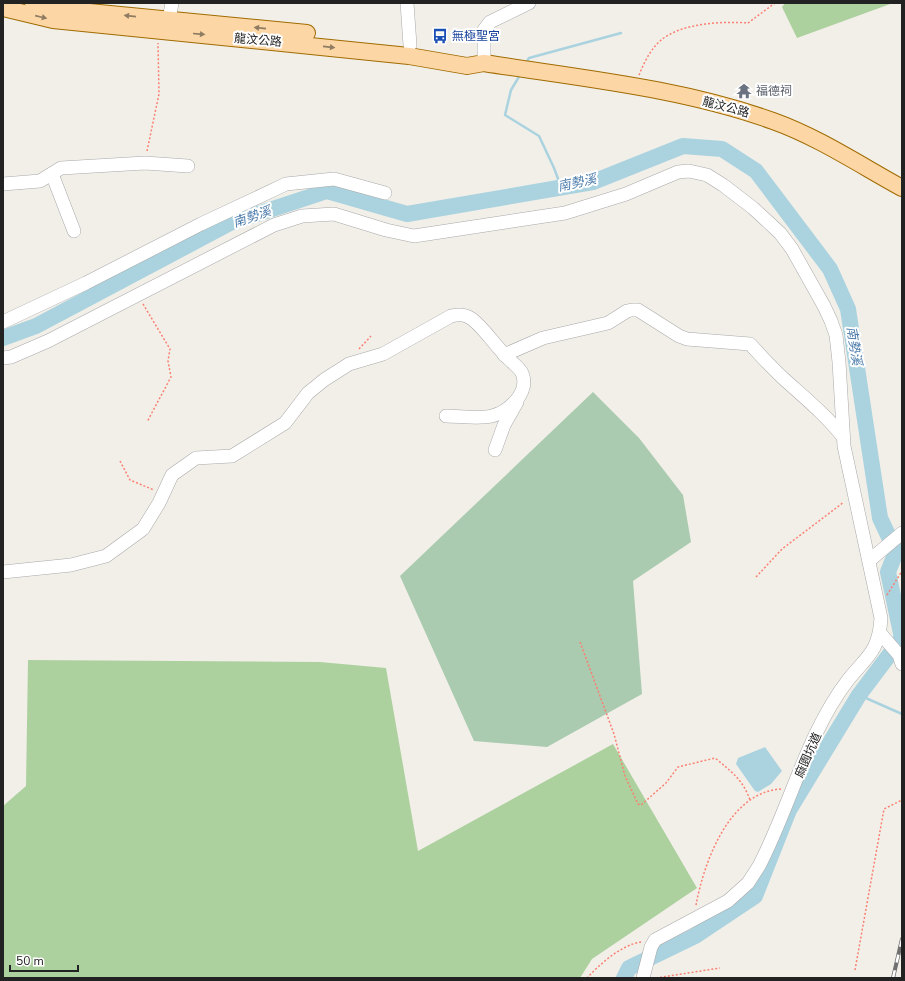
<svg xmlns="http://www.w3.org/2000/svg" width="905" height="981" viewBox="0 0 905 981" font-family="'Nunito Sans','Noto Sans TC',sans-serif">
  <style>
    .forest { fill: #add19e }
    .cemetery { fill: #aacbaf }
    .water { fill: #aad3df }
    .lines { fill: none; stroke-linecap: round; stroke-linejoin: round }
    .stream { stroke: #aad3df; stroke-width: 2.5 }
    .river { stroke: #aad3df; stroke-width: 16 }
    .minor-casing { stroke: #a9a9a9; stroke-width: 14 }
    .major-casing { stroke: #a06b00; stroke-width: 18 }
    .path { stroke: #fa8072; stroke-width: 1.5; stroke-dasharray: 2 2; stroke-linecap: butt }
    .minor { stroke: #fff; stroke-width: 13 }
    .major { stroke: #fcd6a4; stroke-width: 16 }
    .rail-casing { stroke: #707070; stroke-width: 4 }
    .rail { stroke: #fff; stroke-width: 2.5; stroke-dasharray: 8; stroke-linecap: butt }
    .oneway { fill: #8f7c63 }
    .labels { text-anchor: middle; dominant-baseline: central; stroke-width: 4; stroke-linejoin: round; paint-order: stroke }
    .transit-label { font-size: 12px; fill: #164399; stroke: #fff; text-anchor: start }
    .street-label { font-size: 12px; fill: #222; stroke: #fff }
    .worship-label { font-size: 12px; fill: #5b616d; stroke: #fff; text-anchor: start }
    .water-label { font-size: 13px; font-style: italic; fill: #4a7aab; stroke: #fff }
  </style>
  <rect width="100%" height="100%" fill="#f2efe9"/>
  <g class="forest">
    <path d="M785,3H893L797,38L782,7Z"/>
    <path d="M28,660L320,662L386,668L418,851L613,744L697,888L592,959L580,978H3V806L26,786Z"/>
  </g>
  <path class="cemetery" d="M593,392L639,438L683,495L691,542L633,581L642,694L547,747L474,741L400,576Z"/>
  <path class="water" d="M765,747L782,771L771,784L758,792L755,791L736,764L738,758Z"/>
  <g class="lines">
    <g class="stream">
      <path d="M526,63L529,58L621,33"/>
      <path d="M520,75L511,90L505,115L539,136L554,168L561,187"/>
      <path d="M859,695L902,714"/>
    </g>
    <g class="river">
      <path d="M3,338L36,326L230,223L327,191L407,214L593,182L683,146L722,149L756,171L830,269L848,309L880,518L896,552H902"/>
      <path d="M624,978L629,968L695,936L755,896L789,810L859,695L902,638L888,572L896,552"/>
    </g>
    <g class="minor-casing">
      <g id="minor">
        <path d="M407,3L410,45"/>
        <path d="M163,27L169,20L172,3"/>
        <path d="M484,63V30L490,22L529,3"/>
        <path d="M52,174L74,231"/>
        <path d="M3,184L40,181L61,168L145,163L188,166"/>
        <path d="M3,322L86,283L201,224L286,184L334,179L385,193"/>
        <path d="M504,355L543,338L608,323L627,311L632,310H638L679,336L687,339L750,344C761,356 772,368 784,379C805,398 826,415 843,437"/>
        <path d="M3,358L11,357L48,341L274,225L302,216L334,214L386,230L414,236L565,213L626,194L678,172L689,171L707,175L723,185L753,208L780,233L792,249L824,306L831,321L836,335L839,362L844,446L881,618C879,652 867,656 848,680C807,733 790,807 759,866L748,883L728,901L655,940L651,947L643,978"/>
        <path d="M495,450L504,425L517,402"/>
        <path d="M870,560L902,533"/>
        <path d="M3,572L71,565L106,556L143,529L159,503L172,475L196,458L232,456L285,423L308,393L324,380L349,364L383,354L451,316C459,314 465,314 472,319C487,331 497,349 512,362C516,366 522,370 523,376C528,394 508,412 492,416C480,419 459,416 446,416"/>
        <path d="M880,633L899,655L902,664"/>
      </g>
    </g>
    <g class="major-casing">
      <g id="major">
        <path d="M33,3L58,9L307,33"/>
        <path d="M3,8L53,20L409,56L467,66L484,63C579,78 682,88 773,121C818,137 860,165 902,188"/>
      </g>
    </g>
    <g class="path">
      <path d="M639,75C644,63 650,50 660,41C680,23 723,21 748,23L775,3"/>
      <path d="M147,151L159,94L158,43"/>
      <path d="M143,304L170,349L168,361L171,377L147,422"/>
      <path d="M359,349L371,336"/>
      <path d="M120,461L130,480L154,490"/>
      <path d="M756,577L782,549L844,502"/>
      <path d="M887,595L902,571"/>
      <path d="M580,642L614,734L625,776L638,804L641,805L666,783L678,767L715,758C731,771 743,780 750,800"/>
      <path d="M696,905C704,862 729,792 781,789"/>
      <path d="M855,970L884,809L902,800"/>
      <path d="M587,978C600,964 621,945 641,942"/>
      <path d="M656,978L720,968"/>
    </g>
    <use href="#minor" class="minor"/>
    <use href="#major" class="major"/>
    <g class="rail-casing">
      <path id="rail" d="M893,978L902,939"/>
    </g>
    <use href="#rail" class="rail"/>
  </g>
  <defs><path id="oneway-solid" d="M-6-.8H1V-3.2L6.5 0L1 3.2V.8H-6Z"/></defs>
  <g class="oneway">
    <use href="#oneway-solid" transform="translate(130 16) rotate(-174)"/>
    <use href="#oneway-solid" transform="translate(41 17) rotate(13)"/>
    <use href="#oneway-solid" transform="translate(260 28) rotate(-174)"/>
    <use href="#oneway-solid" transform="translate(199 34) rotate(5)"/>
    <use href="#oneway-solid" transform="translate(329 47) rotate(6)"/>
  </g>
  <defs>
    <g id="bus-bare" transform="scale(1.2)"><path d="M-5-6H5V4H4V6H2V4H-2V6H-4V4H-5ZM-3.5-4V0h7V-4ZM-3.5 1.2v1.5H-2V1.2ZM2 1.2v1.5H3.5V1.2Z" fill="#1a4fb4" stroke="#fff" stroke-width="2.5" paint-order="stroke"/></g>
    <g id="temple-bare" transform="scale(1.2)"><path d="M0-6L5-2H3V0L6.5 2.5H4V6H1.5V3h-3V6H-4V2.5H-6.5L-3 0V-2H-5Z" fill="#6b7280" stroke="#fff" stroke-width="2.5" paint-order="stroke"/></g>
  </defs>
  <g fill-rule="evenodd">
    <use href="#bus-bare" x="440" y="36"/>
    <use href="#temple-bare" x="744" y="91"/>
  </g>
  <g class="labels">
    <g class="transit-label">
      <text x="452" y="36">無極聖宮</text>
    </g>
    <g class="street-label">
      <text transform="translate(258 40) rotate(5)">龍汶公路</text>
      <text transform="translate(726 107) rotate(15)">龍汶公路</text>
      <text transform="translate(808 755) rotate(-66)">麻園坑道</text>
    </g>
    <g class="worship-label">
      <text x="756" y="91">福德祠</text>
    </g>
    <g class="water-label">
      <text transform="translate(577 183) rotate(-12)">南勢溪</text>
      <text transform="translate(252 217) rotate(-19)">南勢溪</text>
      <text transform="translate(854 346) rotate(81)">南勢溪</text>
    </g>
  </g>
  <rect width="905" height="981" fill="none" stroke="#222222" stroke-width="8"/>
  <path d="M10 965v6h68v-6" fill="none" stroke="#222222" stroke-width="2"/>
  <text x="16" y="965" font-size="12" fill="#222222" stroke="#ffffff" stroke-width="3" paint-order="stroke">50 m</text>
</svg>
